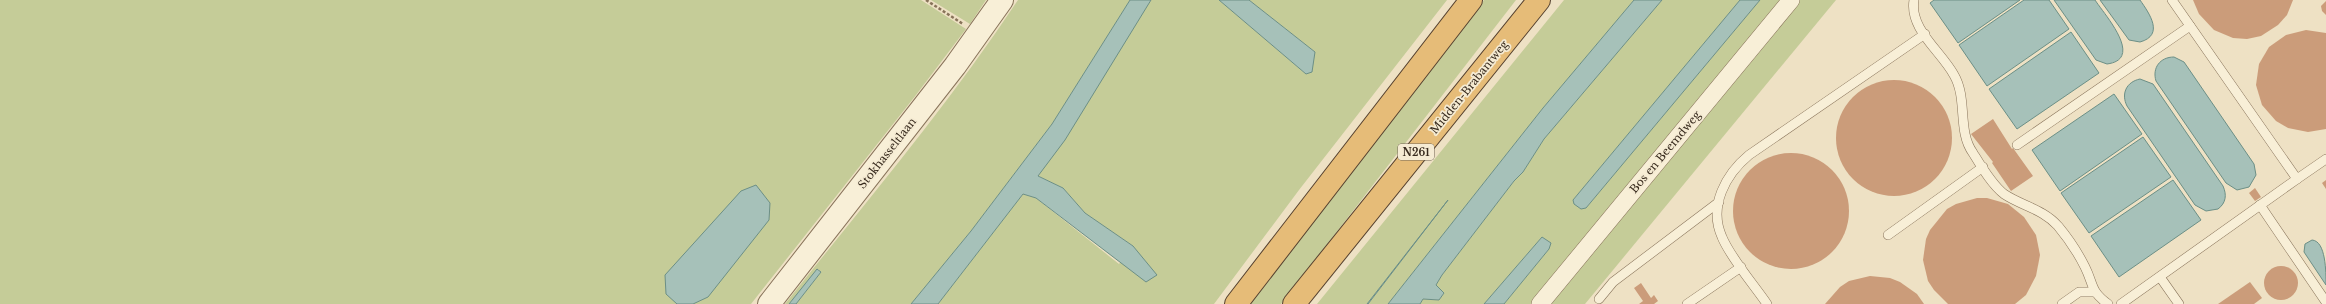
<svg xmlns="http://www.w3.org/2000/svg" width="2326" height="304" viewBox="0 0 2326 304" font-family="'Libre Baskerville',serif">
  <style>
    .green { fill: #c5cc98 }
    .water { fill: #a6c1b9; stroke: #6c8f86 }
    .building { fill: #cb9c7a }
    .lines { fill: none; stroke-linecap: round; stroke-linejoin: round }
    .service-casing { stroke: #88735a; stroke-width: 10 }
    .minor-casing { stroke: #88735a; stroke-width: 18 }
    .tertiary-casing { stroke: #88735a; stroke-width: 24 }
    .trunk-casing { stroke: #56412f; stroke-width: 24 }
    .path { stroke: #88735a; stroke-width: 2.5; stroke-dasharray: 3 2; stroke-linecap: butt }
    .service { stroke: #f8efd7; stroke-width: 9 }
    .minor { stroke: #f8efd7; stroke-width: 17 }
    .tertiary { stroke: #f8efd7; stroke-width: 22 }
    .trunk { stroke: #e6bc78; stroke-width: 22 }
    .labels { text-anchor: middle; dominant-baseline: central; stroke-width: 3.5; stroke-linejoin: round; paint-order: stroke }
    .shield { fill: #f5ebd3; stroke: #716554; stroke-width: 1 }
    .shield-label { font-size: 10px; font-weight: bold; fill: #382b1e }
    .street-label { font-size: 11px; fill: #382b1e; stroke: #f5ebd3 }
  </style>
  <rect width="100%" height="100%" fill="#eee1c4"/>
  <g class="green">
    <path d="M0,0H921L966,29L916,95L751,304H0Z"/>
    <path d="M931,0H986L970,24Z"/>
    <path d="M1018,0H1130L1052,124L971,231L911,304H796L821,272L818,269L789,304H785C864,204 948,106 1018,0Z"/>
    <path d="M1151,0H1219L1306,74L1315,52L1249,0H1447L1299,190L1214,304H938L1023,194L1036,198L1119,264L1133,246L1085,213L1063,188L1038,176Z"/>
    <path d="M1484,0H1516L1281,304H1248Z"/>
    <path d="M1564,0H1634L1543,108L1388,304H1368L1448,200L1367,304H1317Z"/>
    <path d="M1662,0H1740L1573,200L1581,209L1586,208L1760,0H1785L1534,304H1504L1549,249L1542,237L1484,304H1420L1423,299L1439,300L1444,293L1436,285L1442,275L1514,181L1523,172L1544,139Z"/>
    <path d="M1798,0H1836L1585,304H1546Z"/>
  </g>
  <g class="water">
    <path d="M1130,0H1151L1065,140L1038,176L1063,188L1085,213L1133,246L1157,275L1146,282L1036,198L1023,194L938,304H911L971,231L1052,124Z"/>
    <path d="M1219,0H1249L1315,52L1312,72L1306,74Z"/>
    <path d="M1634,0H1662L1544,139L1523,172L1514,181L1442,275L1436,285L1444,293L1439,300L1423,299L1420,304H1388L1543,108Z"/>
    <path d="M1740,0H1760L1586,208L1581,209L1574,204L1573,200Z"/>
    <path d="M1934,0H2020L1958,43L1930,3Z"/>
    <path d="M2024,0H2049L2069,29L1987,86L1959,45Z"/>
    <path d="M2054,0H2095C2104,14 2145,59 2107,64L2096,60Z"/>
    <path d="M2100,0H2140C2149,13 2165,35 2140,42L2129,40Z"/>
    <path d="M2071,32L2099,73L2017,129L1989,89Z"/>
    <path d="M2174,57L2184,62L2254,164L2256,175L2249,187L2237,190L2226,183L2156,81C2152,68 2160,57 2174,57Z"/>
    <path d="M2140,79L2153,84L2223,186C2227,195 2226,203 2218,209L2206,211L2195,205L2127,106C2121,94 2126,82 2140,79Z"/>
    <path d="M2114,94L2142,134L2060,191L2032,150Z"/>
    <path d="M2143,137L2171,177L2089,233L2061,193Z"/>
    <path d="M2173,180L2201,220L2119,277L2091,236Z"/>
    <path d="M756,185L770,203L769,220L708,297L693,304H677L666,294L665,275L741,191Z"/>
    <path d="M1448,200L1368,304H1367Z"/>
    <path d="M1542,237L1551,243L1549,249L1504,304H1484Z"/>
    <path d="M2312,240C2326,241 2326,272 2326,285L2304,252L2305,244Z"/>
    <path d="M817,269L821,272L796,304H789Z"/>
  </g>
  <g class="building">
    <path d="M2193,0H2293L2287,15L2278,25L2261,36L2247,39L2233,38L2214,30L2199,14Z"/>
    <path d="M2326,1V15L2322,11L2321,6Z"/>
    <path d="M2306,30L2326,33V129L2308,132L2288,128L2276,121L2262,105L2256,85L2259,64L2269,47L2286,35Z"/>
    <circle cx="1894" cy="138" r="58"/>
    <path d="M1993,119L2012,149L2013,148L2033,176L2011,191L1992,163L1993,162L1971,134Z"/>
    <circle cx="1791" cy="211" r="58"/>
    <path d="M2326,180V189L2322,183Z"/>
    <path d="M2255,188L2261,197L2255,201L2249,193Z"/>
    <path d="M1977,198H1987L2008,204L2024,217L2036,235L2040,255L2036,276L2026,295L2015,304H1948L1934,290L1928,281L1923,260L1926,239L1930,230L1947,209L1956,204Z"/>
    <circle cx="2281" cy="283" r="17"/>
    <path d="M1870,276L1890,278L1900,282L1917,294L1924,304H1825L1840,287L1849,281Z"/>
    <path d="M2250,282L2262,298L2254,304H2218Z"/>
    <path d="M1641,283L1651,298L1654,295L1658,301L1654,304H1639L1643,301L1634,288Z"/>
  </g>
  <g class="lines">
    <g class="service-casing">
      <g id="service">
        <path d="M1914,0C1909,29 1941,51 1954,75C1968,99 1957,131 1973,153C1981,166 1992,185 2004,194C2022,206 2043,209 2058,226C2068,238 2078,253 2085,267C2094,285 2090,291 2108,304"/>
        <path d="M2172,0L2297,179L2326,159"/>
        <path d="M2017,145L2190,26"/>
        <path d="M2260,205L2326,302"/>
        <path d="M1888,235L1983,167"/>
        <path d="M2160,277L2179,304"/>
        <path d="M1599,299L1613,282L1719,202"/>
        <path d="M1687,304L1741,267"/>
        <path d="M1767,304C1754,285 1730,257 1722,237C1708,206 1726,174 1749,155L1925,34"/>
        <path d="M2062,304L2079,292H2094"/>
        <path d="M2121,304L2297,179"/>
      </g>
    </g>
    <g class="minor-casing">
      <path id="minor" d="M1540,304L1791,0"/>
    </g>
    <g class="tertiary-casing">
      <path id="tertiary" d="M769,304L955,66L1002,0"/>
    </g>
    <g class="trunk-casing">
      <g id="trunk">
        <path d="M1236,304L1471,0"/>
        <path d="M1294,304L1539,0"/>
      </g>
    </g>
    <path class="path" d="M926,0L963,24"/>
    <use href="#service" class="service"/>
    <use href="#minor" class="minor"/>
    <use href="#tertiary" class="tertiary"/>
    <use href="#trunk" class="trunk"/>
  </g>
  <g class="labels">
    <rect class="shield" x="1398" y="144" width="36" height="16" rx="3"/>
    <g class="shield-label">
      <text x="1416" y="152">N261</text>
    </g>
    <g class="street-label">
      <text transform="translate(1469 87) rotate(-51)">Midden-Brabantweg</text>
      <text transform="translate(1665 152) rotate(-50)">Bos en Beemdweg</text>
      <text transform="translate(887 153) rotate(-52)">Stokhasseltlaan</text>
    </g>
  </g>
</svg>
